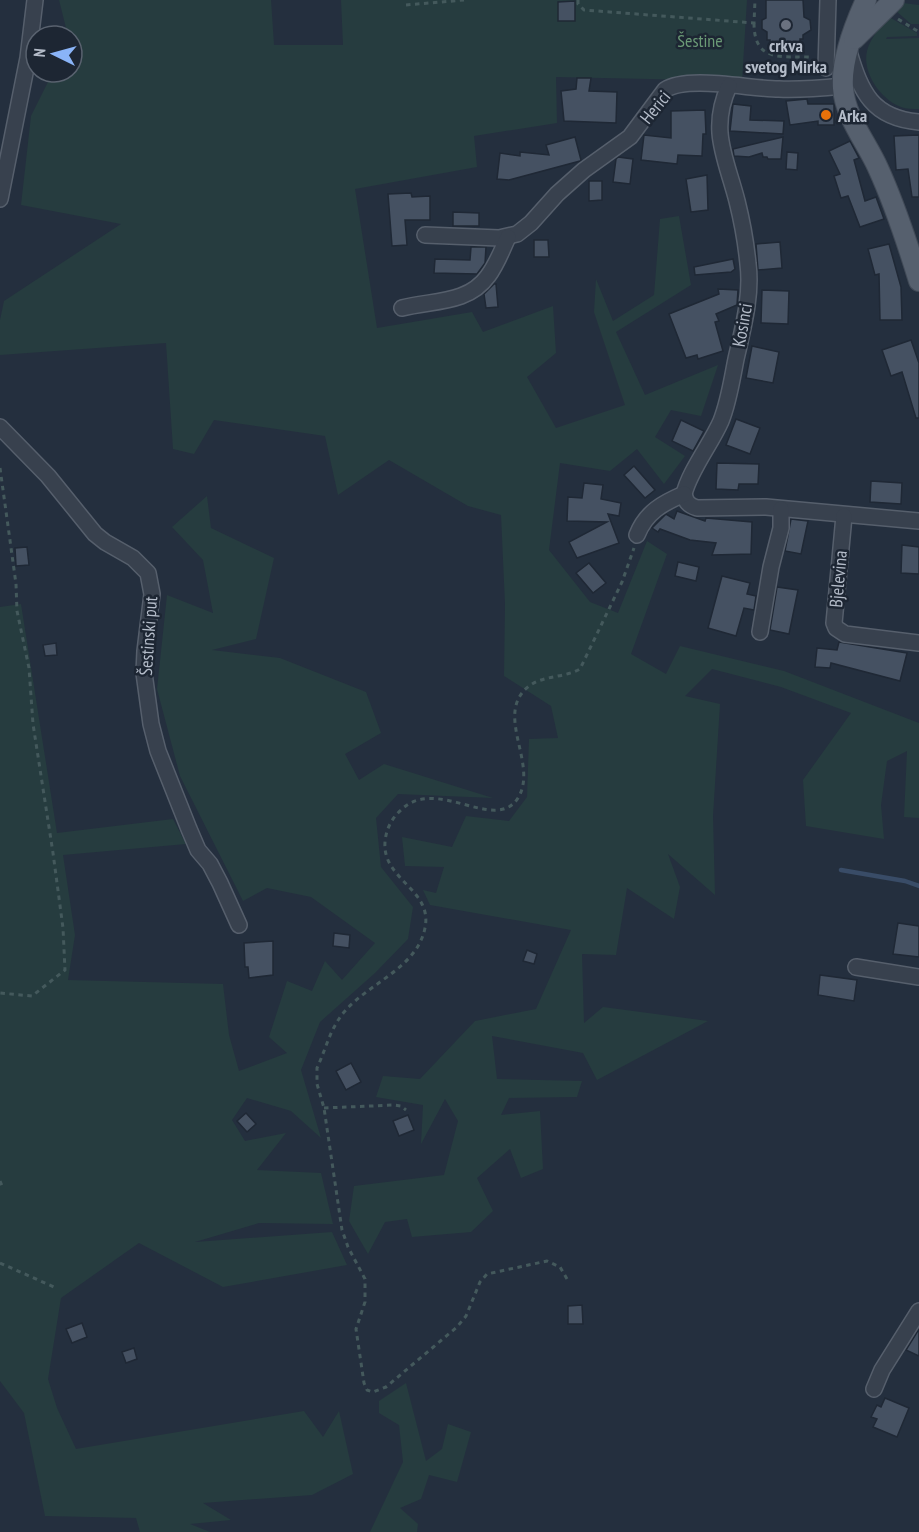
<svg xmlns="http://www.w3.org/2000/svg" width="919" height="1532" viewBox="0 0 919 1532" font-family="'PT Sans Narrow',sans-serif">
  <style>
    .green { fill: #263c3f }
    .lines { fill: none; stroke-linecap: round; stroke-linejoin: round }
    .stream { stroke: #394c67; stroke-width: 4.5 }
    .building { fill: #455162; stroke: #1f2835; stroke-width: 1.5 }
    .minor-casing { stroke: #565f6c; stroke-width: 18 }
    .major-casing { stroke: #414a57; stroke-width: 22 }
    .path { stroke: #44595c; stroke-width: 3; stroke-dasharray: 4.5 4.5; stroke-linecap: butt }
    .minor { stroke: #38414e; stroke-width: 15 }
    .major { stroke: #56606e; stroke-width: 20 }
    .worship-dot { fill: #6b7280; stroke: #1d2633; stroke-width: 2 }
    .food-dot { fill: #e8710a; stroke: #1d2633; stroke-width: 2 }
    .labels { text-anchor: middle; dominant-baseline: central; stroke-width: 5; stroke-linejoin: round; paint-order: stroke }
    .park-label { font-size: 18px; fill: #6b9a76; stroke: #1d2633 }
    .poi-label { font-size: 18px; font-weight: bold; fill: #b4bcc9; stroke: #1d2633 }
    .street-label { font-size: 18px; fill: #b4bcc9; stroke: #1d2633 }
  </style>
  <rect width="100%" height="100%" fill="#242f3e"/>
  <g class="green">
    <path d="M59,0H271L274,45H343L341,0H747L742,81L556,77L557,123L474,136L477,167L355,189L377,328L472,312L483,332L553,306L556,353L527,377L556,428L625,405L594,312L596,279L613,321L654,295L660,219L679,216L691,285L616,332L645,395L718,365L701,416L671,410L655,437L685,456L664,484L637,449L610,471L560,463L549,550L590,602L618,613L647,541L667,554L631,654L666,674L680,646L784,671L919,723V818L904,817L907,751L887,761L881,805L884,839L806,826L803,780L851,713L781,687L712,669L685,696L720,704L713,816L715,895L668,854L680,887L674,919L627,888L616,955L582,954L584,1023L603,1007L708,1021L597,1080L583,1053L492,1036L497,1079L582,1081L577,1097L509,1098L501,1115L540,1111L543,1169L521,1178L510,1149L477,1178L493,1211L471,1232L412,1237L407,1219L385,1222L368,1254L349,1221L354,1186L444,1175L458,1121L445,1099L421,1144L423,1105L376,1097L383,1076L420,1079L475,1021L536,1009L571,930L430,905L423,890L436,893L444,867L405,866L402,837L452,847L466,816L509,821L527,797L529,739L558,738L551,706L504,676L505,604L501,515L468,506L389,460L338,495L325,436L214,420L194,454L173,449L166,343L0,355V320L4,301L121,224L21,205L31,116L53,72H72V36H68Z"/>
    <path d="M903,3L919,5V24H911L896,11Z"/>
    <path d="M889,17L917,33V36L887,37L886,39L919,38V109C913,109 906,109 901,107C880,99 862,72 867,51C870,39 879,29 886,18Z"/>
    <path d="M207,496L211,528L274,558L256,639L212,650L280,658L366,692L381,733L345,754L359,780L384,764L493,798L398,794L376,818L381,867L413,907L408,939L375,973L320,1022L301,1070L321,1138L291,1111L247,1098L232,1120L245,1141L286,1133L257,1170L321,1173L333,1224L259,1223L195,1242L332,1232L347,1265L223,1287L139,1243L61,1298L48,1379L57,1408L76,1449L304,1411L323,1437L339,1411L353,1474L312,1495L203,1503L231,1520L190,1524L210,1532H140L136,1518L45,1516L24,1413L0,1381V607L21,604L57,833L173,819L186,844L63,855L75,935L68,980L223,984L229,1035L239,1071L287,1053L269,1037L287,981L312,991L325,961L342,980L375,943L311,897L267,888L243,901L180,776L157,689L167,595L213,613L203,560L172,527Z"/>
    <path d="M406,1383L426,1461L442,1449L448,1424L471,1432L457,1482L429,1475L421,1499L400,1508L418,1524L417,1532H370L403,1462L399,1425L379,1413V1401Z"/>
  </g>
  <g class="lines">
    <path class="stream" d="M841,870L905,881L919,886"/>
  </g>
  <g class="building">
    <path d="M766,0H803L804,17L810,20L811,30L803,35V39H800V47L796,51H774L770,48V40H767V32L762,29V20L766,18Z"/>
    <path d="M575,1V21H558V2Z"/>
    <path d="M577,78H591L589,91L617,92L616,123L564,121L561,91L576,89Z"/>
    <path d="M807,99L808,104H834V125H818V121L790,125L786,101Z"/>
    <path d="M733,104L751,106L750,120L784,121L783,134L730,131Z"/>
    <path d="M705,110L706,134H703L702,156L678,155L677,164L641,160L644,135L671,138V111Z"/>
    <path d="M919,135V197H912L908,169L896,170L894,136Z"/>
    <path d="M575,137L581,160L580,161L509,180L497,179L500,153L520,156V152L549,155L546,145Z"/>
    <path d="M783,137L781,159H768L767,157H763L762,153L749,157L734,156L733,149Z"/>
    <path d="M850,141L859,158L854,160L865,201L876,197L884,219L860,227L848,196L841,198L834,176L840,174L829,151Z"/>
    <path d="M787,152L798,153L797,170L786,169Z"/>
    <path d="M618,157L633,159L630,184L613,182L616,159Z"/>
    <path d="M707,175L708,210L691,212L686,179Z"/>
    <path d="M589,181H602V200L589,201Z"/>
    <path d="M411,193L412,197L430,196V220H405L407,245L392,246L388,194Z"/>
    <path d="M453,212L479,213V226H453Z"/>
    <path d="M534,240H548L549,257H534Z"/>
    <path d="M780,242L782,268L758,270L756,244Z"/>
    <path d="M889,244L901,287L902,320H880L879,274L875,275L868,249Z"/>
    <path d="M471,247H486L485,263L477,274L434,273L435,259L470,260Z"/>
    <path d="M733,259L735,269L731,272L695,275L694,267Z"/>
    <path d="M494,284H496L498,307L486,308L484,294Z"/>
    <path d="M718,289L738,290L737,305L716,314L719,321L715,322L723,351L698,359L697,355L686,358L669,314L719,294Z"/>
    <path d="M762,290L789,291L788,324L761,323Z"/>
    <path d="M911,340L919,363V418H916L902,372L891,376L882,350Z"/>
    <path d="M752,346L779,352L773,383L746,378Z"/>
    <path d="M736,419L760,428L750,454L726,445Z"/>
    <path d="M681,420L704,431L693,451L672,441Z"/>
    <path d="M717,463L759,464L758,484H739L738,490L716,489Z"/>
    <path d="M634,466L655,490L645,498L624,475Z"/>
    <path d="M871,481L902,483L901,504L870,502Z"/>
    <path d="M584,483L603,485L601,499L621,503L619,516L608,514L619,543L577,558L569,542L607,522L567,521L568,497L582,498Z"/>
    <path d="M677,511L705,521L706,518L752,522L751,554L712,555L716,543L690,540L660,529L658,532L652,528L666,514L674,519Z"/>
    <path d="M791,519L808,521L801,554L785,551Z"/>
    <path d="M902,545L919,547V574L901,573Z"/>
    <path d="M27,547L29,565L16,566L15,548Z"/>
    <path d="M678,562L699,567L696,581L675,576Z"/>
    <path d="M589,563L606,583L593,593L576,573Z"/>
    <path d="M722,576L750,583L747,594L756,596L754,610L744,608L736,636L708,628Z"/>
    <path d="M777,587L798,590L789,634L770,630Z"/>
    <path d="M839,642L907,653L900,681L831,663L830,668L815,667L817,648L837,650Z"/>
    <path d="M56,643L57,655L45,656L43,645Z"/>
    <path d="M898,923L919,926V957L893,954Z"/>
    <path d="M334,933L350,935L349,948L333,946Z"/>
    <path d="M273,941V975L249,978L248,967H245L244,943Z"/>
    <path d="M527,950L537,954L534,964L523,961Z"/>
    <path d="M820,975L857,980L854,1001L818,995Z"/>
    <path d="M351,1063L361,1082L346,1090L336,1071Z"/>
    <path d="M246,1113L256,1124L247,1132L237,1121Z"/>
    <path d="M408,1115L414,1130L399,1136L393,1121Z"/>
    <path d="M582,1305L583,1324H568V1306Z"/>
    <path d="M82,1323L87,1337L72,1343L66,1329Z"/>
    <path d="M919,1329V1356L906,1350Z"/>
    <path d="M134,1348L137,1359L126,1363L122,1352Z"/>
    <path d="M885,1398L909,1408L897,1437L873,1427L877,1419L871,1417L877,1405L881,1407Z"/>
  </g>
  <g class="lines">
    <g class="minor-casing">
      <g id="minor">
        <path d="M849,52C861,92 872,118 919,122"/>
        <path d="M826,68L828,0"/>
        <path d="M0,199L28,58L35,0"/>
        <path d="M425,235L499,238L517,234L531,223L557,194L584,170L630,137L665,90C687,75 750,89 779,89C800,90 822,88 843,86"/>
        <path d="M402,308C433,300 468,304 488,276C497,264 502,250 508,237"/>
        <path d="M0,427L48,476L95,534L105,542L133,558L148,573L152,594L145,651L144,673L151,724L158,751L189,829L198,850L210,864L220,883L239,925"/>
        <path d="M684,494C690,470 711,444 721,421C729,401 732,379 736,359C743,328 752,295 748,264C746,243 742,221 737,201C726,158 709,130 729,86"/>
        <path d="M684,494C686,502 688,505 697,508L766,507L919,521"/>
        <path d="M844,516L834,623L836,628L845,634L919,643"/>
        <path d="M637,535C646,512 663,503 684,494"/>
        <path d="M760,632L771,567L781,528V509"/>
        <path d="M856,967L919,977"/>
        <path d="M874,1389L882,1370L919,1311"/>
      </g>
    </g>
    <g class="major-casing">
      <g id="major">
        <path d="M866,0C855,24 841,61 843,88C845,117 867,143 878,168C895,205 907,242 919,281"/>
        <path d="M854,39L894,0"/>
      </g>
    </g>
    <g class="path">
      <path d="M578,0V4L584,10L754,23L755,0"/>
      <path d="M406,5L464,0"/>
      <path d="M898,19L919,32"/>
      <path d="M754,23C754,63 782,56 812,57"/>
      <path d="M0,468L16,584L17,611L29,668L33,724L53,853L63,928L65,970L32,996L0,993"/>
      <path d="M324,1108L394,1105L401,1106L406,1110"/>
      <path d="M0,1181L2,1186L0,1189"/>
      <path d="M0,1263L54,1287"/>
      <path d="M567,1279L560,1267L547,1261L487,1274L480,1282L466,1316L457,1327L386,1387L373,1392L367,1390L364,1383L356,1329L365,1302V1279L348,1247L342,1230L324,1108L317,1084V1068C326,1049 330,1028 345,1011C369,983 417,968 425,928C433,889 382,880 385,842C386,829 392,818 401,810C436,775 495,834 518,798C539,764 493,714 529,686C544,675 564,678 580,669L622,582L634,548"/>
    </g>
    <use href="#minor" class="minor"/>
    <use href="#major" class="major"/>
  </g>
  <circle class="worship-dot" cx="786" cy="25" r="6"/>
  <circle class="food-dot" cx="826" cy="115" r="6"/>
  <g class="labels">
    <g class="park-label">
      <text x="700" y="40">Šestine</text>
    </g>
    <g class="poi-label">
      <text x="786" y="45">crkva<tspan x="786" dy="21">svetog Mirka</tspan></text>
      <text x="838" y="115" text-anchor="start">Arka</text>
    </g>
    <g class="street-label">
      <text transform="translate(655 107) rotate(-51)">Herici</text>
      <text transform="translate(742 325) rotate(-80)">Kosinci</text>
      <text transform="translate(838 579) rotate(-85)">Bjelevina</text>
      <text transform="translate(148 636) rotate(-86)">Šestinski put</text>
    </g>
  </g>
  <g transform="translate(54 54) rotate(275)"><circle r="28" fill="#1d2633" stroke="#59626f" stroke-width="1.5"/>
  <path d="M0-4.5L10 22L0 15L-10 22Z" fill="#8ab4f8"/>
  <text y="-9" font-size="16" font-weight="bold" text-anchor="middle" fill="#b4bcc9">N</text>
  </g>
</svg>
